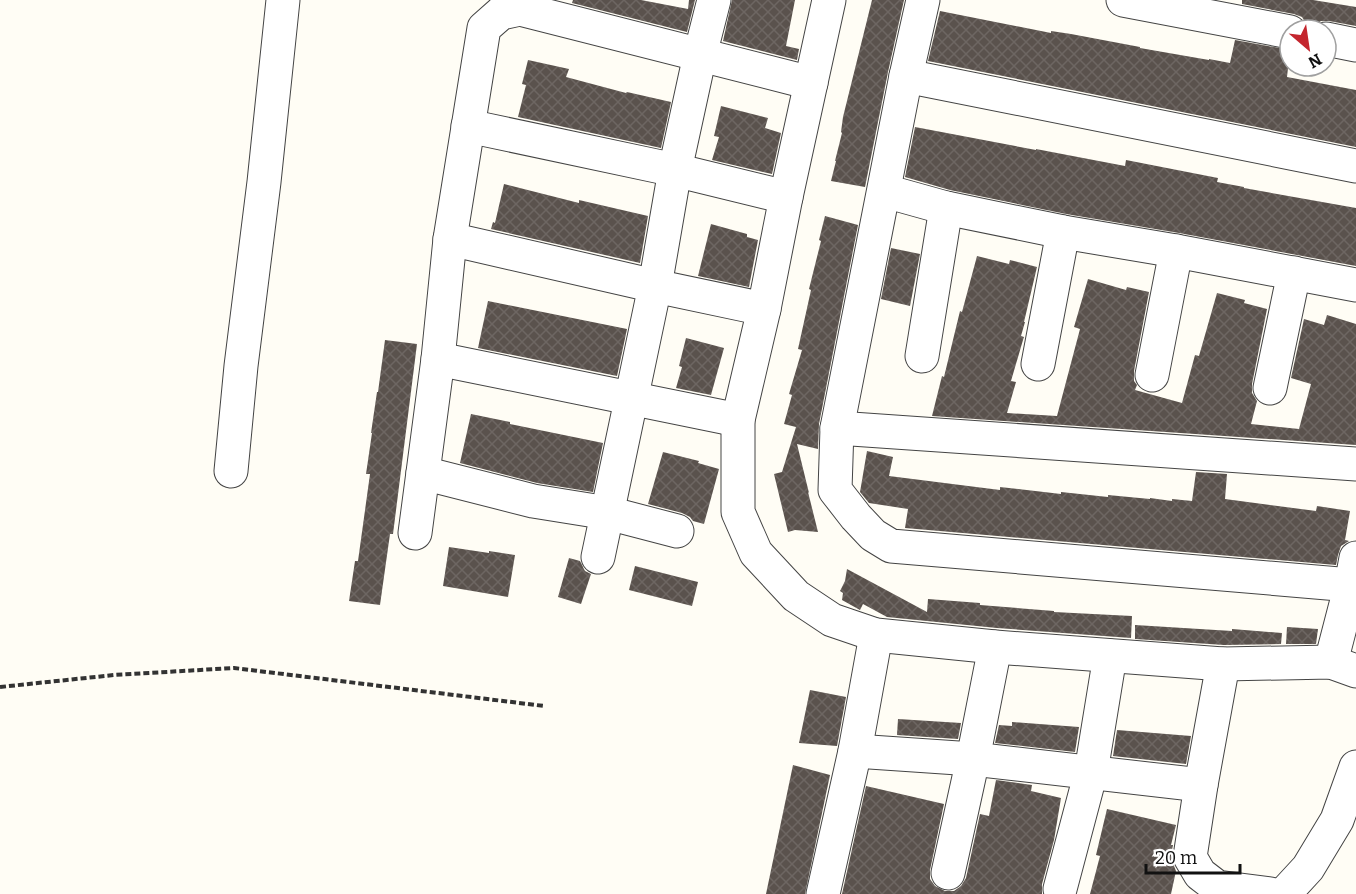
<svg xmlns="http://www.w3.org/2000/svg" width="1356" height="894" viewBox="0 0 1356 894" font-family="Bitter,serif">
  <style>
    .building { fill: url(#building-cross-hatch) }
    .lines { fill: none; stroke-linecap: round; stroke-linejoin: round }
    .minor-casing { stroke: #444; stroke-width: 35 }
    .path { stroke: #333; stroke-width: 4; stroke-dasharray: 6 3; stroke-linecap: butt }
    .minor { stroke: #fff; stroke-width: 33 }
  </style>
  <defs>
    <pattern id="building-cross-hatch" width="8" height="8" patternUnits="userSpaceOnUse" patternTransform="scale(1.5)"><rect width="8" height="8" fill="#5a524d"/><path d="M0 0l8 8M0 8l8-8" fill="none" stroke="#6d6662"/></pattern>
  </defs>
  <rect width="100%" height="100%" fill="#fffdf5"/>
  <g class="building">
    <path d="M573,0H641L688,9L689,0H695L687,32L572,3Z"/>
    <path d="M732,0H795L786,46L799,49L797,60L723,41Z"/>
    <path d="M872,0H904L888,72L865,187L831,181L836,161H835L842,133L841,132L843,117Z"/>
    <path d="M1242,0H1313L1356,7V26L1329,21H1321L1313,26L1307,25L1302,17L1294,14L1242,4Z"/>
    <path d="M940,11L1051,33V31L1071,34L1140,47V48L1209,60V59L1230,63L1235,40L1290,50L1287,77L1356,90V147L928,61Z"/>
    <path d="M528,60L569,69L566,77L626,93L627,92L671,102L661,148L518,117L526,85L522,84Z"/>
    <path d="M721,106L768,118L765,128L781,133L772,174L712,160L719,137L714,136Z"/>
    <path d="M915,127L1036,150V149L1125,166L1126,160L1218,178L1217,182L1244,187V188L1356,208V266L1179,233L1066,214L950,190L905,177Z"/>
    <path d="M504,184L579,203V200L648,216L640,263L491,229L493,222L495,223Z"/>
    <path d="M825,216L858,225L819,424L818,449L797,444L809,493L808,492L818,532L795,530L788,532L774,474L782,472L796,427L784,424L792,395L789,394L802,350L798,349L811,290L809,289L821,241L819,240Z"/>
    <path d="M711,224L747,234V237L758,240L749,287L698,276Z"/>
    <path d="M891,248L920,254L910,306L881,299Z"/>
    <path d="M977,256L1009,264L1010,260L1037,267L1024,322H1025L1021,336L1024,337L1023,340L1011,381L1016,382L1007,413L1057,416L1080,329L1074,327L1088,279L1126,290L1127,287L1149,292L1134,371V381L1137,385L1135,390L1182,403L1195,355L1199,356L1217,293L1245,300L1244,303L1267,309L1252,384V393L1257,401L1251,424L1299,429L1311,384L1291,378L1304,319L1324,325L1327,315L1356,324V445L932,416L942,376L944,377L960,311L962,312Z"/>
    <path d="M488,301L627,329L617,376L478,348Z"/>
    <path d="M686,338L724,348L711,395L676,388L682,367L679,366Z"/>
    <path d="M385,340L417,344L393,534H390L380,605L349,601L355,561H358L370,474H366L372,433H371L377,392H378Z"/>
    <path d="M471,414L510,422V424L603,443L593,492L537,483L460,463Z"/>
    <path d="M867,451L893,457L889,476L1000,490V487L1061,494V492L1108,497V495L1150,499V498L1172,501V499L1192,501L1196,472L1227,474L1225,499L1316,511L1317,506L1350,511L1345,540L1349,541L1341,546L1338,555L1336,565L905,528L908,509L869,503L860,492Z"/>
    <path d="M663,452L699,461L698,463L719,469L704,524L693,521L690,517L682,513L648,504Z"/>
    <path d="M449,547L489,553V551L515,555L508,597L443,586Z"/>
    <path d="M569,558L580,561L585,571L591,574L581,604L558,597Z"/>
    <path d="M635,566L698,582L692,606L629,590Z"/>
    <path d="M847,569L927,612L928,599L980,603V605L1054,611V612L1132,616L1131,638L997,628L887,617L863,604L860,610L842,600L843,593L840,591L845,581Z"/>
    <path d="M1135,625L1232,631V629L1282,633L1281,644L1224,645L1135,639Z"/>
    <path d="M1287,627L1318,629L1316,644H1286Z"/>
    <path d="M810,690L846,697L837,746L799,743Z"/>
    <path d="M898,719L961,723L958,739L897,735Z"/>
    <path d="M1012,722L1079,727L1075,752L995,743L999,725L1012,726Z"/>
    <path d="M1117,730L1191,736L1186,764L1113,756Z"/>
    <path d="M793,765L830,775L805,894H766Z"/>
    <path d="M996,780L1032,785L1031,791L1061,798L1054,840L1042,884V894H842L866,786L944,804L930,870V879L935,886L945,891H954L961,886L966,878L980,814L989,816Z"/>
    <path d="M1107,809L1176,825L1171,845H1173L1171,855L1174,866L1176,871L1171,894H1090L1100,856L1096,855Z"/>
  </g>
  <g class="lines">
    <g class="minor-casing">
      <g id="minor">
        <path d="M829,0L786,197L764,309L738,420V512L756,553L796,596L832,620L876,635L995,647L1223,664L1331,662L1356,671"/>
        <path d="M923,0L906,76L837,428L835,490L856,517L873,535L891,546L1351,585"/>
        <path d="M1123,0L1290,32"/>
        <path d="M1326,39L1356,45"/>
        <path d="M906,76L1356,166"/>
        <path d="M468,126L675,170L786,197"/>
        <path d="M885,191L946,208L1063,232L1176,251L1356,285"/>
        <path d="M450,239L655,286L764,309"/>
        <path d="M922,356L946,208"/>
        <path d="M438,359L738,420"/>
        <path d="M1038,364L1063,232"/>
        <path d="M1152,375L1176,251"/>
        <path d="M1270,388L1294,273"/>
        <path d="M837,428L1356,464"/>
        <path d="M231,471L241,366L264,182L283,0"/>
        <path d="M423,473L533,501L608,513L677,531"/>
        <path d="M415,533L438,359L450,239L484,28L501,13L520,9L811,83"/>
        <path d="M598,557L655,286L675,170L700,55L714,0"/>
        <path d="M1331,662L1351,585L1356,558"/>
        <path d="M1223,664L1201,785L1190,857L1200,874L1217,887L1271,894"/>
        <path d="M855,751L973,759L1201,785"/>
        <path d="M948,873L973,759L995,647"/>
        <path d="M1060,889L1091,772L1110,656"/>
        <path d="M823,894L855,751L876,635"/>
        <path d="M1284,894L1308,868L1337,820L1356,767"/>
      </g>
    </g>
    <path class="path" d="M0,687L114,675L234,668L544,706"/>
    <use href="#minor" class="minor"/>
  </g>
  <g transform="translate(1308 48) rotate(151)"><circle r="28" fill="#ffffff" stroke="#a0a0a0" stroke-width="1.5"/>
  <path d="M0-4.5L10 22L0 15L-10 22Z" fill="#c4262e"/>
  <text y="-9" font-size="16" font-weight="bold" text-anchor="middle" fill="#111111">N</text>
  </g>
  <path d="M1146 864v9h94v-9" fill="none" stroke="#111111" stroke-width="3"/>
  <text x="1155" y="864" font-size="18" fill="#111111" stroke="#ffffff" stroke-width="4.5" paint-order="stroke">20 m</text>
</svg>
